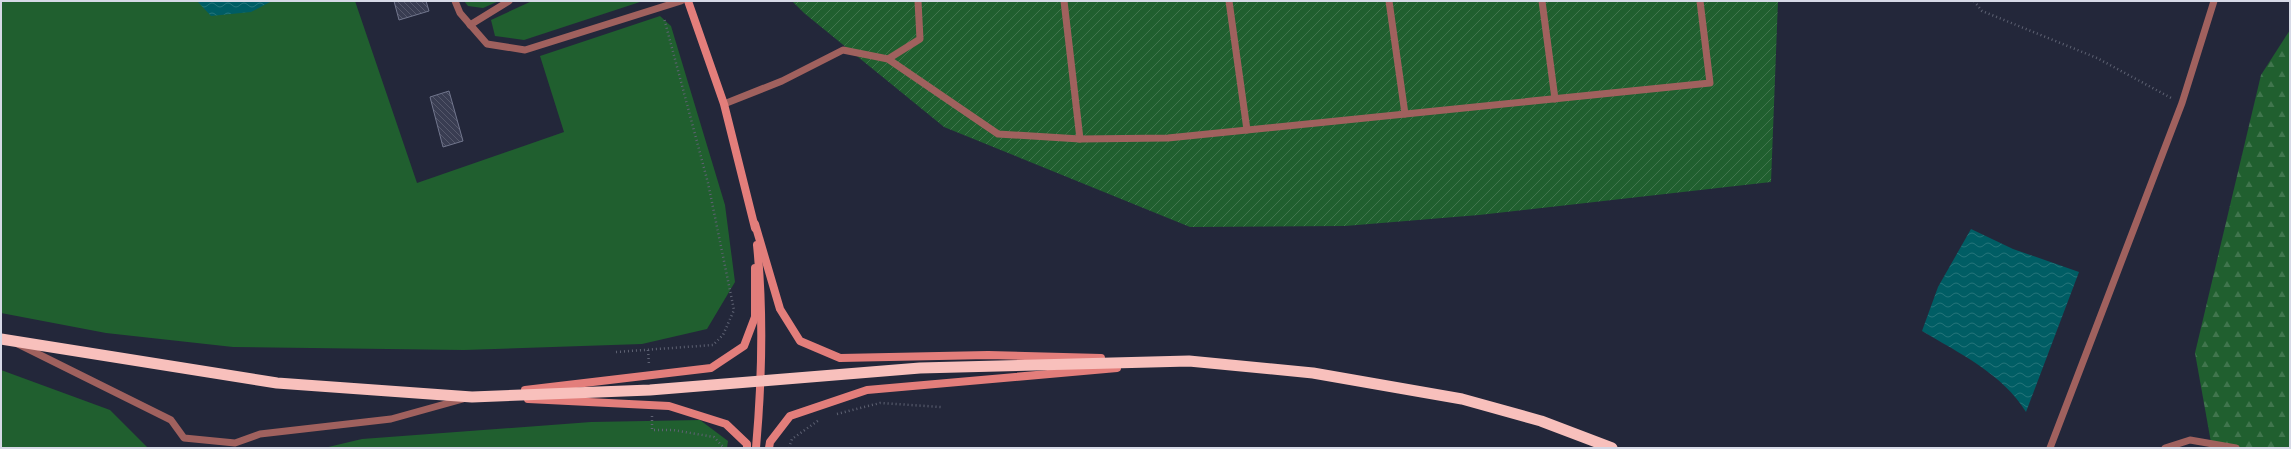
<svg xmlns="http://www.w3.org/2000/svg" width="2291" height="449" viewBox="0 0 2291 449" font-family="'Golos Text',sans-serif">
  <style>
    .grass { fill: #205f2f }
    .forest { fill: url(#forest-firs) }
    .garden { fill: url(#garden-furrows) }
    .water { fill: url(#water-waves) }
    .building { fill: url(#building-back-hatch); stroke: #71768d }
    .lines { fill: none; stroke-linecap: round; stroke-linejoin: round }
    .path { stroke: #5e6273; stroke-width: 2.5; stroke-dasharray: 1 3; stroke-linecap: butt }
    .service { stroke: #a0615e; stroke-width: 7 }
    .secondary { stroke: #e37e7b; stroke-width: 8 }
    .trunk { stroke: #f8c0bc; stroke-width: 11 }
  </style>
  <defs>
    <pattern id="forest-firs" width="22" height="20" patternUnits="userSpaceOnUse"><rect width="22" height="20" fill="#205f2f"/><path d="M5 1l3.5 6h-7zM16 11l3.5 6h-7z" fill="#40754d"/></pattern>
    <pattern id="garden-furrows" width="10" height="10" patternUnits="userSpaceOnUse"><rect width="10" height="10" fill="#205f2f"/><path d="M-1 1l2-2M0 10L10 0M9 11l2-2" fill="none" stroke="#40754d"/></pattern>
    <pattern id="water-waves" width="16" height="10" patternUnits="userSpaceOnUse"><rect width="16" height="10" fill="#005d64"/><path d="M0 5q4-4 8 0t8 0" fill="none" stroke="#24747a"/></pattern>
    <pattern id="building-back-hatch" width="6" height="6" patternUnits="userSpaceOnUse"><rect width="6" height="6" fill="#393d52"/><path d="M-1 5l2 2M0 0l6 6M5-1l2 2" fill="none" stroke="#55586b"/></pattern>
  </defs>
  <rect width="100%" height="100%" fill="#23273a"/>
  <g class="grass">
    <path d="M1,1H355L417,183L564,132L540,56L660,16L671,26L725,205L735,282L707,329L642,344L464,350L233,347L106,333L1,313Z"/>
    <path d="M464,1H499L483,8L468,6Z"/>
    <path d="M532,1H643L524,40L495,36L491,20Z"/>
    <path d="M1,370L110,410L148,448H1Z"/>
    <path d="M700,420L728,441L727,448H324L362,439L591,422Z"/>
  </g>
  <path class="forest" d="M2290,30V448H2212L2195,353L2261,75Z"/>
  <path class="garden" d="M792,1H1778L1771,182L1479,215L1345,226L1190,227L944,127L804,13Z"/>
  <g class="water">
    <path d="M197,1H272L251,12L211,16Z"/>
    <path d="M1971,229L2013,249L2079,272L2026,412C2003,374 1959,353 1922,331L1938,287Z"/>
  </g>
  <g class="building">
    <path d="M394,1H426L429,11L399,20Z"/>
    <path d="M449,91L463,141L443,147L430,97Z"/>
  </g>
  <g class="lines">
    <g class="path">
      <path d="M1974,1L1982,11L2097,58L2173,99"/>
      <path d="M648,350L649,365"/>
      <path d="M616,352L713,345L723,335L734,310L708,183L664,18"/>
      <path d="M837,414L880,403L941,407"/>
      <path d="M652,416V430H673L714,437L724,448"/>
      <path d="M789,448L792,439L819,420"/>
    </g>
    <g class="service">
      <path d="M455,1L460,13L487,44L525,50L681,1"/>
      <path d="M1064,1L1080,139"/>
      <path d="M1229,1L1247,130"/>
      <path d="M1389,1L1405,114"/>
      <path d="M1542,1L1555,99"/>
      <path d="M470,25L509,1"/>
      <path d="M888,59L920,39L918,1"/>
      <path d="M724,104L782,81L843,50L888,59L998,134L1080,139L1168,138L1710,83L1700,1"/>
      <path d="M18,344L171,420L184,438L235,443L260,434L391,419L463,399"/>
      <path d="M2050,448L2182,103L2214,1"/>
      <path d="M2165,448L2190,440L2236,448"/>
    </g>
    <g class="secondary">
      <path d="M688,1L724,104L755,228"/>
      <path d="M755,224L780,309L800,341L840,358L988,355L1101,358"/>
      <path d="M525,390L711,368L744,346L755,317V268"/>
      <path d="M528,399L669,406L726,424L747,444V448"/>
      <path d="M756,448C762,380 764,314 757,245"/>
      <path d="M769,448L770,442L790,416L867,390L1117,368"/>
    </g>
    <path class="trunk" d="M1,339L277,383L472,397L650,390L920,368L1189,361L1313,373L1462,399L1541,421L1612,448"/>
  </g>
  <rect width="2291" height="449" fill="none" stroke="#d6d9e6" stroke-width="4"/>
</svg>
